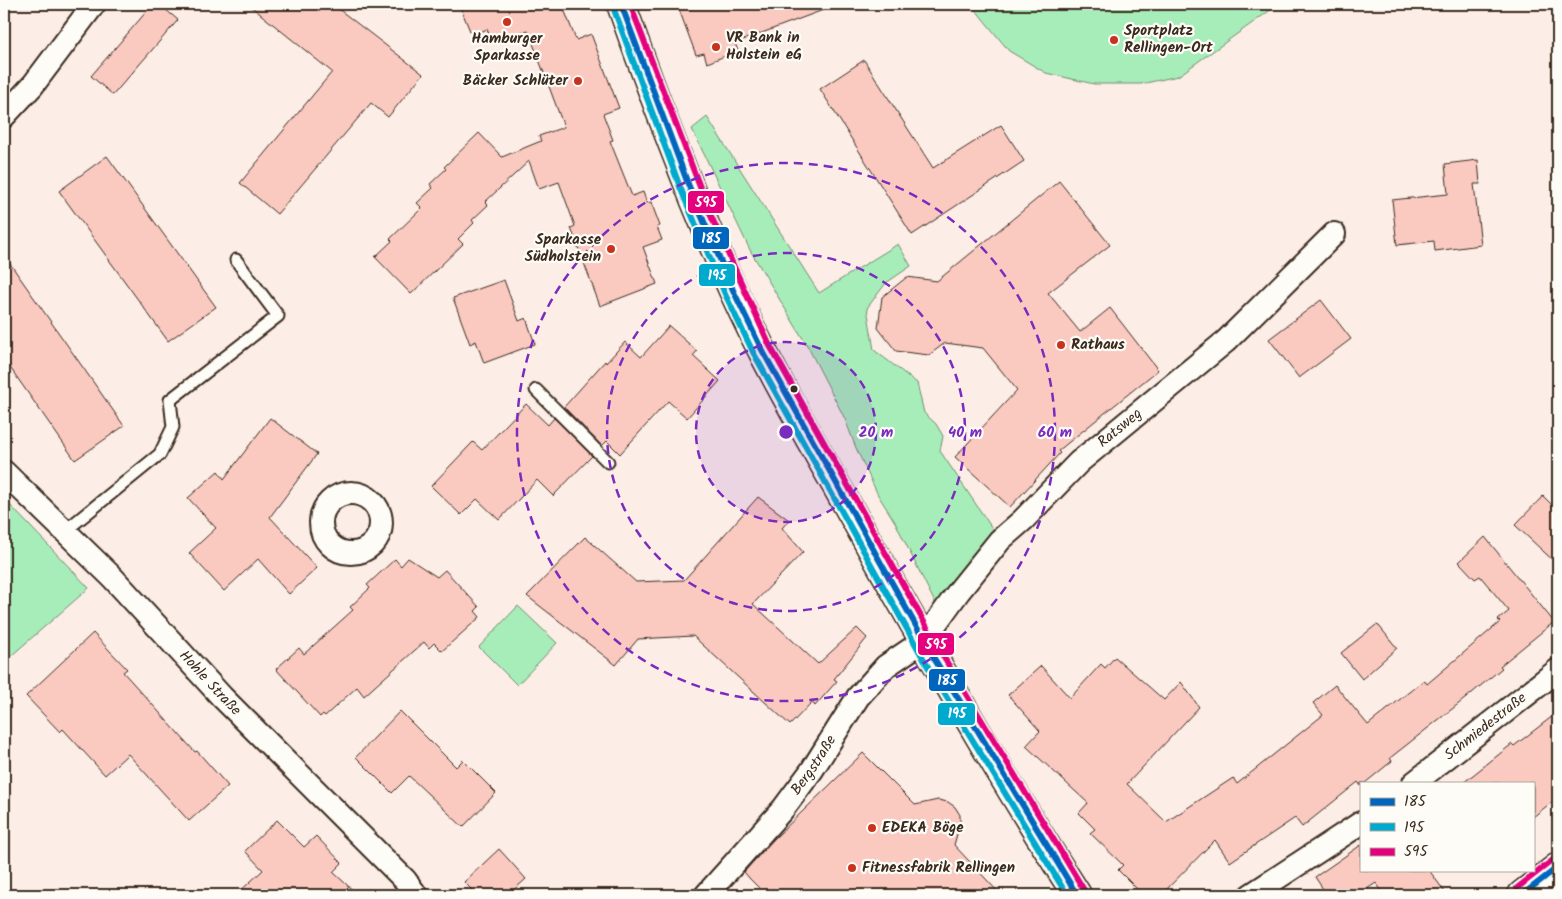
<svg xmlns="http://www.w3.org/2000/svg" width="1562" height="899" viewBox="0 0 1562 899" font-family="Kalam,sans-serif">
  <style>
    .green { fill: #a7edb9; stroke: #718c6c }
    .building { fill: #facac1; stroke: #3b2a1e }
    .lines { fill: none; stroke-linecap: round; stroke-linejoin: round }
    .service-casing { stroke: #3b2a1e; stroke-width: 15 }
    .minor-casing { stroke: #3b2a1e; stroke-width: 26 }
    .secondary-casing { stroke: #3b2a1e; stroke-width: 31 }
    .service { stroke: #fdfcf7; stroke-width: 11 }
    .minor { stroke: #fdfcf7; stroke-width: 22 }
    .secondary { stroke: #fdfcf7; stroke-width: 28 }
    .bus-1-casing { stroke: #fdfcf7; stroke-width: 10 }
    .bus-2-casing { stroke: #fdfcf7; stroke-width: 10 }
    .bus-3-casing { stroke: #fdfcf7; stroke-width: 10 }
    .bus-1 { stroke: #0065bd; stroke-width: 6 }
    .bus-2 { stroke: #00a9ce; stroke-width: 6 }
    .bus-3 { stroke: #e5007d; stroke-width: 6 }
    .ring { fill: none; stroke: #7b2cbf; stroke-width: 2.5; stroke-dasharray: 9 6 }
    .poi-dot { fill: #c8321e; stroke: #fdfcf7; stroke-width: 2 }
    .bus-dot { fill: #3b2a1e; stroke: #fdfcf7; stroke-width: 2 }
    .labels { text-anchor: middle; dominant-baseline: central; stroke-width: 4.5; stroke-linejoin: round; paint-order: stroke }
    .poi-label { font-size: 15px; font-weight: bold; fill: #3b2a1e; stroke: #fdfcf7; text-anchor: start }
    .street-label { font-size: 15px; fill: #3b2a1e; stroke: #fdfcf7 }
    .centre { fill: #7b2cbf; stroke: #fdfcf7; stroke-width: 2.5 }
    .ring-label { font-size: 15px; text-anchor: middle; font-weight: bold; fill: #7b2cbf; stroke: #fdfcf7; stroke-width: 4.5; stroke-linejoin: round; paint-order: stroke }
    .line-badge { stroke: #fdfcf7; stroke-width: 2 }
    .badge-label { font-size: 14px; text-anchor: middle; font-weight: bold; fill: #fff }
  </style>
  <rect width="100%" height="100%" fill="#fcede7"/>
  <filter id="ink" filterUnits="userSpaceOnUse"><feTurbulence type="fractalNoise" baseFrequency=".02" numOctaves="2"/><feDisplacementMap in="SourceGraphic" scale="10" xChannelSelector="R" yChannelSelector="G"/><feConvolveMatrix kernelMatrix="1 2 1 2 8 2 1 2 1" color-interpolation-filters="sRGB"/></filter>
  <g filter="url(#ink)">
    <g class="green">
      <path d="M971,4H1279L1178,76L1141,84H1094L1046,73L1009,51Z"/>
      <path d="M707,117L819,293L898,244L911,266L886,283L867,308L874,350L917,383L924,413L936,424L943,436L940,451L1000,540L941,615L895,522L878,495L856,448L845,419L808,347L750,250L692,129Z"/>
      <path d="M8,503L89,588L4,662V504Z"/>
      <path d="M518,606L557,643L517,685L479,647Z"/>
    </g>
    <g class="building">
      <path d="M153,4H159L178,20L113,95L91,76Z"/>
      <path d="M248,4H332L423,74L388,117L371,103L277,214L240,183L332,72Z"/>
      <path d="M459,4H562L576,40L591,34L619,108L603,114L613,140L610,141L632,196L643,192L647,203L651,202L660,226L657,227L662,240L643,247L657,284L600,306L571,228L575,226L559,182L539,189L529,161L485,202L488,205L472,220L474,223L458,239L463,244L411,294L375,257L392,241L390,239L422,208L417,203L433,188L430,184L446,169L444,167L479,133L502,157L541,141L539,136L564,127L528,30L492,43L487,29L472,36Z"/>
      <path d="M677,4H834V6L735,43L738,51L707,63L704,53L696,55Z"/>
      <path d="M864,60L933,168L1001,125L1024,161L912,235L820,89Z"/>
      <path d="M107,156L216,307L168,341L59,191Z"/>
      <path d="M1478,160L1480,184H1474L1481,245L1435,251L1434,241L1397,245L1392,200L1448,194L1445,164Z"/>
      <path d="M1059,181L1110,245L1048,293L1080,332L1110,308L1158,370L1058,451L1060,453L1010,507L955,457L1017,390L983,348L945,343L929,355L896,351L878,328L882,297L907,277L937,281Z"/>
      <path d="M4,255L124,426L75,460L4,359Z"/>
      <path d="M504,280L519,321L526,318L535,344L484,363L476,341L470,344L453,298Z"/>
      <path d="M1321,300L1351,339L1299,378L1269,339Z"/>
      <path d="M669,326L697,351L693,356L720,381L687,418L668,401L620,454L607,441L602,446L564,407L605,361L606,363L625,342L641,357Z"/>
      <path d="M526,404L548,425L554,418L592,456L553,496L537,480L499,520L477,499L461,515L431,486L473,442L482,450Z"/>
      <path d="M270,418L317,454L270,517L317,568L289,594L258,559L224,591L189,553L216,528L188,498L218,471L224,479Z"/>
      <path d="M1543,496L1558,511V565L1515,525Z"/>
      <path d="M758,497L789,520L782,528L803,552L753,604L818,664L857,628L867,638L834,679L837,681L815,706L812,702L790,725L693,636L638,639L616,665L527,596L585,537L636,582L684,580Z"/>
      <path d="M1485,537L1554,622L1500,666L1502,668L1466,698L1390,758L1392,761L1365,783H1361V786L1358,782L1302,827L1295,818L1230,862L1215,840L1161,895H1143L1118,870L1123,865L1090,833L1095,829L1079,813L1088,803L1026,746L1040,731L1008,695L1041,666L1070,698L1101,664L1105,668L1115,657L1164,700L1181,682L1199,707L1127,784L1166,822L1233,778L1237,784L1323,715L1313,703L1335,685L1368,725L1424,680L1427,684L1500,622L1498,620L1509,611L1480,576L1475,579L1459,562Z"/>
      <path d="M408,558L437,577L445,570L479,607L475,611L480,617L442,651L434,643L429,648L424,642L364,696L357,687L325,716L323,714L320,717L276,669L299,648L304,654L353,610L350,607L370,588L367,585L395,559L401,566Z"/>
      <path d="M1376,625L1379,626L1397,648L1362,679L1341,653Z"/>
      <path d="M93,633L127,669L123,672L195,752L197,751L228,786L189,821L128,754L105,775L63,729L60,732L26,696Z"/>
      <path d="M400,711L456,767L463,760L496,793L463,827L409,776L392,793L356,757Z"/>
      <path d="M1558,712V797L1533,817V783H1463L1512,744L1514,746Z"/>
      <path d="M863,753L915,805L938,800L948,802L955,807L960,815V824L954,845L1001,895H766L750,879L744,872L774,839Z"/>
      <path d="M277,820L304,847L316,836L342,863L333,872L358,895H236L263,870L245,851Z"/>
      <path d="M1361,845V870H1429L1447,895H1385L1376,883L1358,895H1327L1315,877Z"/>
      <path d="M499,849L526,879L508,895H477L464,882Z"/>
    </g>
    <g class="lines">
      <g class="service-casing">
        <g id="service">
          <path d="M536,390L608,462"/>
          <path d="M65,531L160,454L173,427L170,400L278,316L236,260"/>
        </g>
      </g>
      <g class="minor-casing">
        <g id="minor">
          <path d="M4,116L33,85L94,4"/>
          <path id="s1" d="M4,472L112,577L222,697L405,880L416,895"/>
          <circle cx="351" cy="523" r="30"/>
          <path id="s2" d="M1414,783L1558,670"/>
          <path id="s3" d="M706,895L783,809L812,770L858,697L886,666L923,641L959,591L1000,540L1023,520L1079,462L1226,341L1334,234"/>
          <path d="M1251,895L1361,823"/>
        </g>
      </g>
      <g class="secondary-casing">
        <g id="secondary">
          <path d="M621,4C655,100 691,197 733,290C768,368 812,442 854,517C925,645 998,772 1077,895"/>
          <path d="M1522,895L1558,867"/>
        </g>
      </g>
      <use href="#service" class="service"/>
      <use href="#minor" class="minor"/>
      <use href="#secondary" class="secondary"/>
      <g class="bus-1-casing">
        <g id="bus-1">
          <path d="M621,4L688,184L733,290L761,348L935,660L1077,895"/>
          <path d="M1522,895L1558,867"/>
        </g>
      </g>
      <g class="bus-2-casing">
        <path id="bus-2" d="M613,7L680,187L725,294L753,352L927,665L1067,895"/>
      </g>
      <g class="bus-3-casing">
        <g id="bus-3">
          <path d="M630,4L711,216L769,344L943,656L1084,890"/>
          <path d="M1517,888L1553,860"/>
        </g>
      </g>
      <use href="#bus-1" class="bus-1"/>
      <use href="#bus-2" class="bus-2"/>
      <use href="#bus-3" class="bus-3"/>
    </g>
  </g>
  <circle cx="786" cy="432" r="90" fill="#7b2cbf" fill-opacity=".12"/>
  <g class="ring">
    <circle cx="786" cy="432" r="90"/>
    <circle cx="786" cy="432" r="179"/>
    <circle cx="786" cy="432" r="269"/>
  </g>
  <g class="poi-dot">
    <circle cx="507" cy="22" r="5"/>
    <circle cx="1114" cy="40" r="5"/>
    <circle cx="716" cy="47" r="5"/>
    <circle cx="578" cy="81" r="5"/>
    <circle cx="611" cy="249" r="5"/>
    <circle cx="1061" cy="345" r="5"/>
    <circle cx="872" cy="828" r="5"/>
    <circle cx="852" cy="868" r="5"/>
  </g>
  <circle class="bus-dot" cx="794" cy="389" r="4.5"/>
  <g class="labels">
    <g class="poi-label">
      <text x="1124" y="31">Sportplatz<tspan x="1124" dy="17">Rellingen-Ort</tspan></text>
      <text x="726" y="38">VR Bank in<tspan x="726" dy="17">Holstein eG</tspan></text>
      <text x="507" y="39" text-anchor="middle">Hamburger<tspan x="507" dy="17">Sparkasse</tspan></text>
      <text x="568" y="81" text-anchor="end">Bäcker Schlüter</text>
      <text x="601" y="240" text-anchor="end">Sparkasse<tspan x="601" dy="17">Südholstein</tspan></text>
      <text x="1071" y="345">Rathaus</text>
      <text x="882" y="828">EDEKA Böge</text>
      <text x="862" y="868">Fitnessfabrik Rellingen</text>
    </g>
    <g class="street-label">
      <text stroke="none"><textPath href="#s3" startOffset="628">Ratsweg</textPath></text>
      <text stroke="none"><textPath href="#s1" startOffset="295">Hohle Straße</textPath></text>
      <text stroke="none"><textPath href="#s2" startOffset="91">Schmiedestraße</textPath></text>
      <text stroke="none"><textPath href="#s3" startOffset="169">Bergstraße</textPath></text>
    </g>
  </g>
  <circle cx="786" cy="432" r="8" class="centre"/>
  <g class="ring-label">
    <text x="876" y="437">20 m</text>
    <text x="965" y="437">40 m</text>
    <text x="1055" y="437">60 m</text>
  </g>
  <g class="line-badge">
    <rect x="687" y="190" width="38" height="24" rx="5" fill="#e5007d"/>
    <rect x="692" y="226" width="38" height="24" rx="5" fill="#0065bd"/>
    <rect x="698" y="263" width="38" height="24" rx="5" fill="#00a9ce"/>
    <rect x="917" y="632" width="38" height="24" rx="5" fill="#e5007d"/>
    <rect x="928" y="668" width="38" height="24" rx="5" fill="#0065bd"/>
    <rect x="937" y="702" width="39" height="24" rx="5" fill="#00a9ce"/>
  </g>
  <g class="badge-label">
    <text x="706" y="207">595</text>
    <text x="711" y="243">185</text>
    <text x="717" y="280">195</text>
    <text x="936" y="649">595</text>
    <text x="947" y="685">185</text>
    <text x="957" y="718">195</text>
  </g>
  <rect width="1562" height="899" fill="none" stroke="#fdfcf7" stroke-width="20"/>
  <rect x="10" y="10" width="1542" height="879" fill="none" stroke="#3b2a1e" stroke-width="2" filter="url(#ink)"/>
  <rect x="1360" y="782" width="175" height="90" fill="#fdfcf7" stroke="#afa8a0"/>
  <rect x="1370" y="798" width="25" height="8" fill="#0065bd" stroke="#afa8a0"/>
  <text x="1404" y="806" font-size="15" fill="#3b2a1e">185</text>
  <rect x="1370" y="823" width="25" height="8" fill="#00a9ce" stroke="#afa8a0"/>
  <text x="1404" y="832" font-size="15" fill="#3b2a1e">195</text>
  <rect x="1370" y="848" width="25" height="8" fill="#e5007d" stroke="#afa8a0"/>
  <text x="1404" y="856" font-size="15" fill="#3b2a1e">595</text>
</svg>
